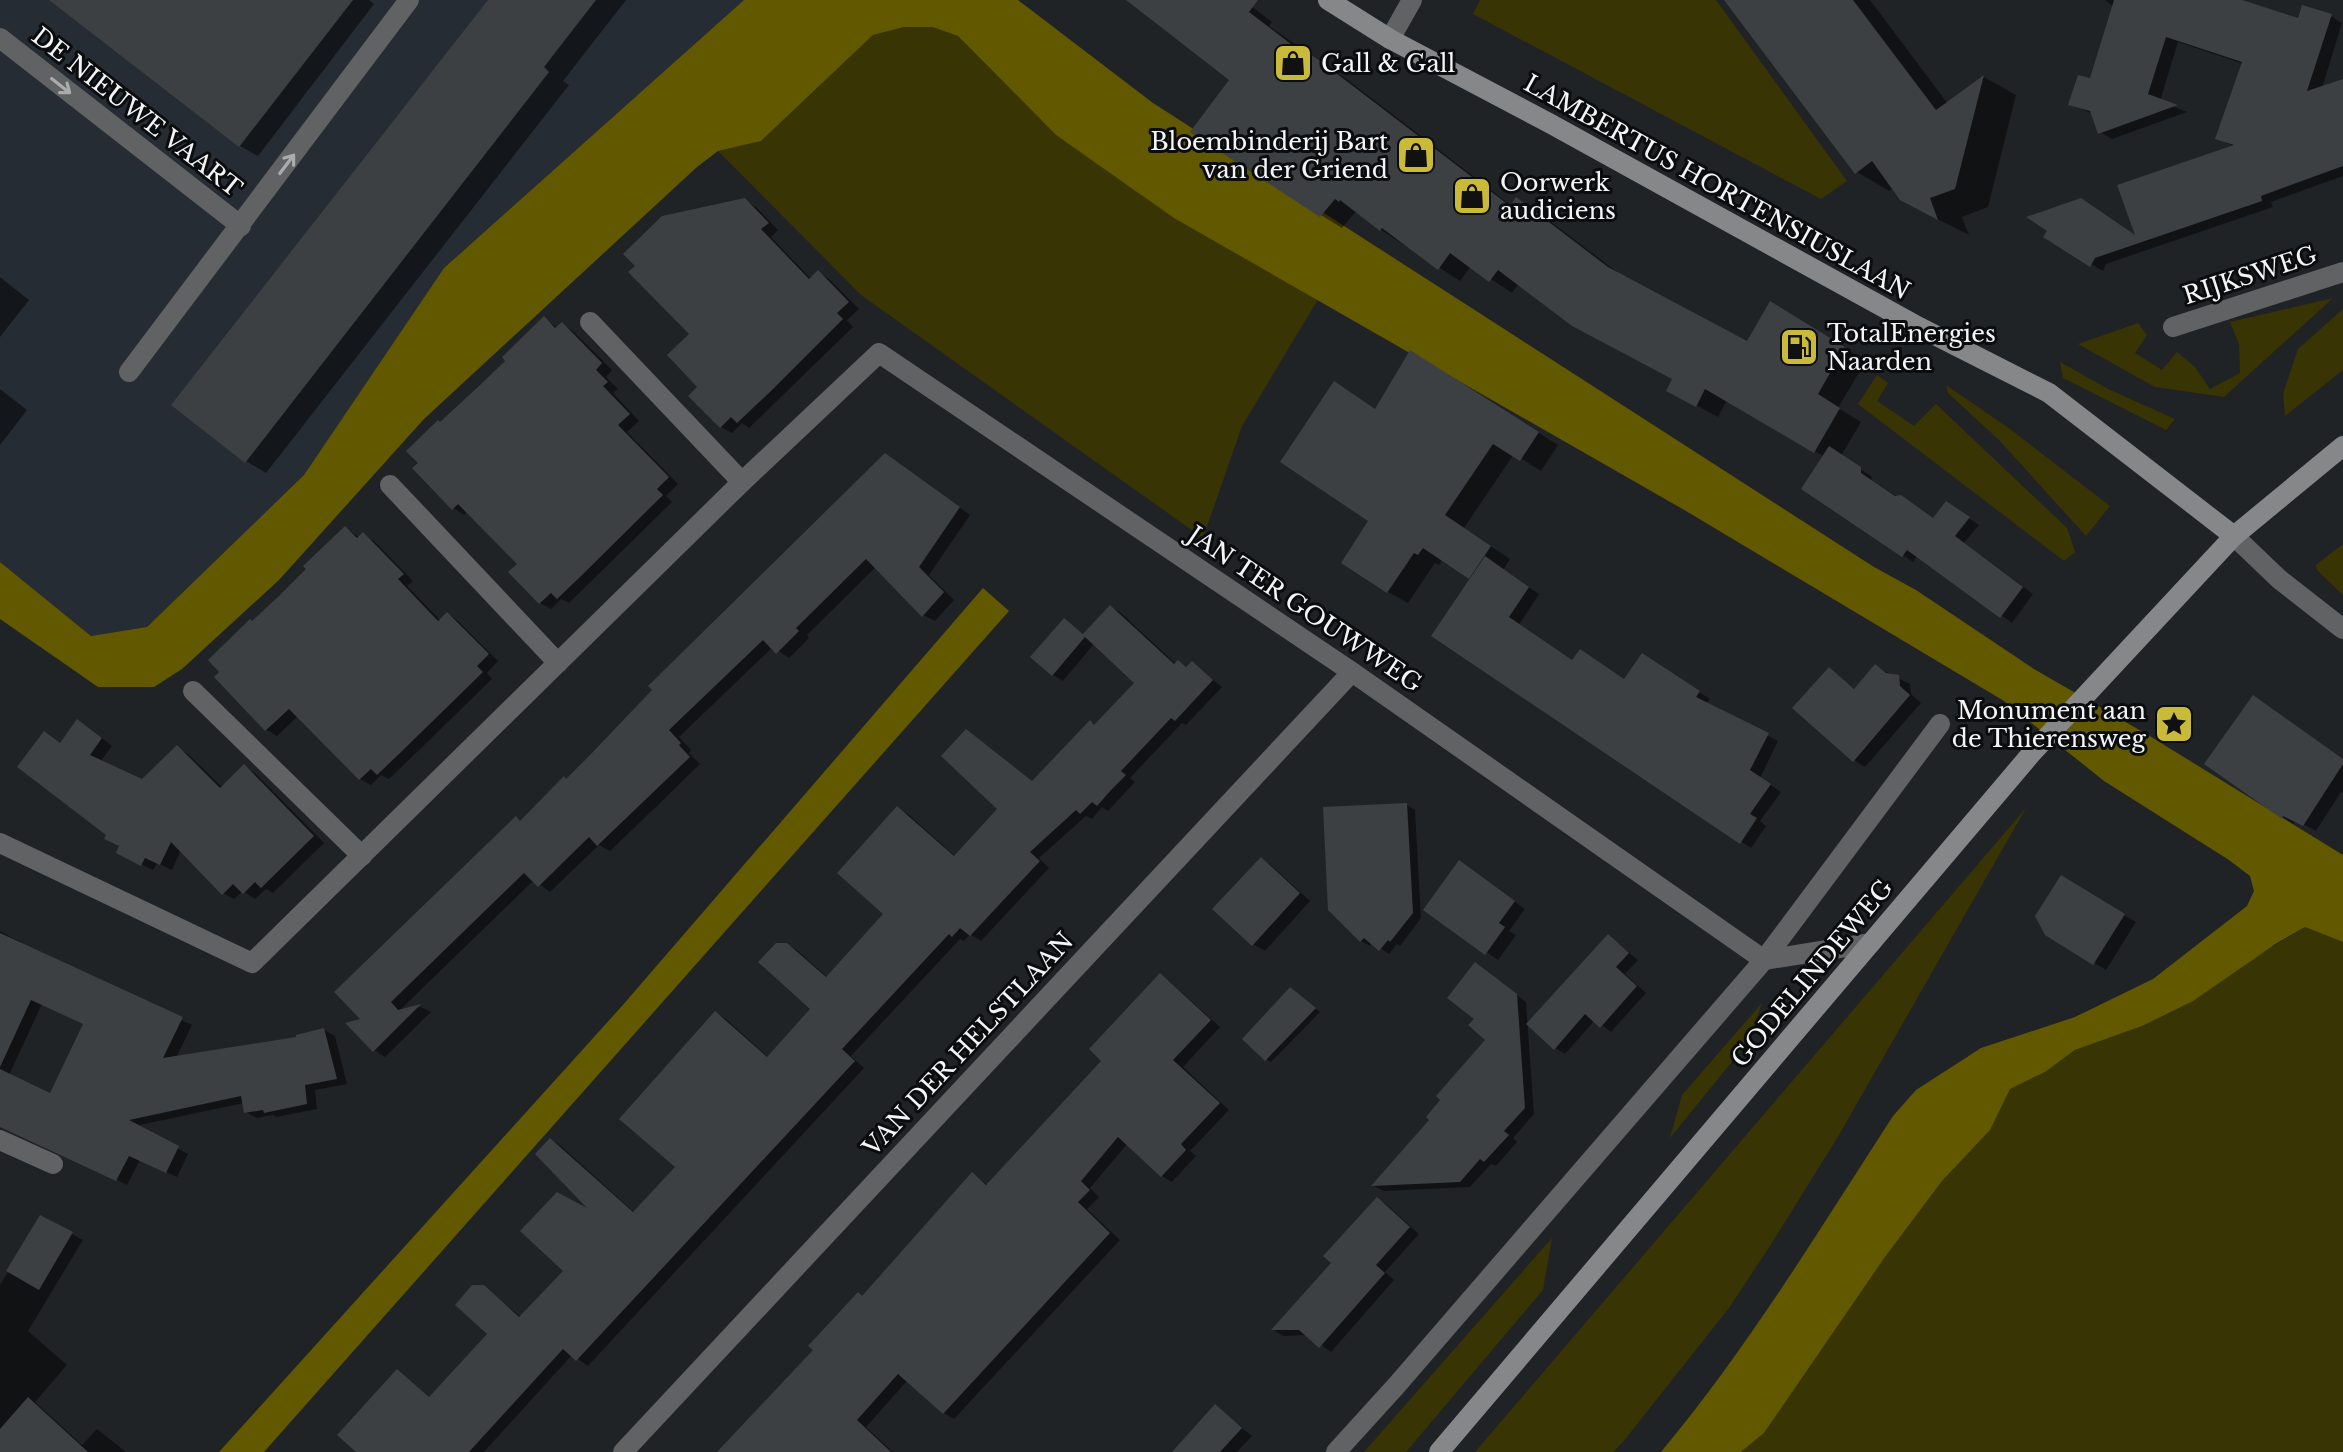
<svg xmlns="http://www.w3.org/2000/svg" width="2343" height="1452" viewBox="0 0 2343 1452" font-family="'Libre Baskerville',serif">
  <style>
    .built { fill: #252c33 }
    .green { fill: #393403 }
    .water { fill: #615800 }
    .shadow { fill: #0007; fill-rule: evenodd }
    .building { fill: #3d4043 }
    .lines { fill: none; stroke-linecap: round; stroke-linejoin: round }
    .street { stroke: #616264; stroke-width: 20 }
    .secondary { stroke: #858789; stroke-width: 20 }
    .oneway { stroke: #aaacae }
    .labels { text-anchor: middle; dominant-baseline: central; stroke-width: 6; stroke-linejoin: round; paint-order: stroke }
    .poi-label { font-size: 24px; fill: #f3f5f7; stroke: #0b0c0d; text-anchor: start }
    .street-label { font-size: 24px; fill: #f3f5f7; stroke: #0b0c0d }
  </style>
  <rect width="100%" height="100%" fill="#202325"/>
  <path class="built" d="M0,0H744L444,268L304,475L147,627L91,636L0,562Z"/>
  <g class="green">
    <path d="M1480,0H1716L1847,181L1821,199L1473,14Z"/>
    <path d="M904,27H932L958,36L1056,135L1320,296L1242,426L1203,538L861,295L718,151L761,141L873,35Z"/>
    <path d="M2333,298L2224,397L2155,387L2078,344L2138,323L2147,335L2135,353L2162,370L2177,352L2195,367L2210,389L2240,373L2239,344L2230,322Z"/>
    <path d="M2343,309V370L2285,416L2283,394L2298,349Z"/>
    <path d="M2060,362L2108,389L2175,419L2166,430L2063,378Z"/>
    <path d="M1877,375L1888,383L1877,401L1914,426L1936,404L2067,528L2075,552L2064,561L1858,404Z"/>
    <path d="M1946,385L2010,429L2110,506L2086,536L1999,440L1948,393Z"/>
    <path d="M2343,544V595L2317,570L2316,565Z"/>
    <path d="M2026,808L1839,1135L1770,1246L1729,1308L1623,1442L1613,1452H1475Z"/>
    <path d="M2305,927L2343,942V1452H1741L1764,1433L1885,1257L1942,1181L1987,1133L2010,1089L2045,1072L2075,1050L2142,1026Z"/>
    <path d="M1762,1003L1748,1042L1670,1138L1682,1095Z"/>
    <path d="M1552,1238L1543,1290L1406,1452H1364Z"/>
  </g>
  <g class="water">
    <path d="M744,0H1018L1153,103L1874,567L1916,590L2034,669L2148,735L2343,855V942L2305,927L2277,943L2193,1001L2142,1026L2075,1050L2045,1072L2010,1089L1990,1130L1942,1181L1885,1257L1764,1433L1741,1452H1661C1748,1348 1819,1230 1893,1116L1916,1090L1981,1048L2075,1017L2153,979L2247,906L2254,891L2250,876L2229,860L2104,781L2004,701L1686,511L1174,218L1056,135L958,36L932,27H904L873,35L761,141L718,151L697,167L424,419L279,580L182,669L154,687H98L0,619V562L91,636L147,627L304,475L444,268Z"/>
    <path d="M983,588L1009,611L264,1452H219L622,1006Z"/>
  </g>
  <g class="shadow">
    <path d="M75,0H369L374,4L258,156L240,146L66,11Z"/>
    <path d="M490,0H626L563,81L569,85L266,473L246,461Z"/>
    <path d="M1138,0H1243L1272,22L1269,26L1345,78L1512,206L1517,200L1538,212L1625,278L1748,343L1792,316L1866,361L1838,408L1861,422L1841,456L1871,476L1872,481L1934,519L1957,510L1979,525L1964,543L2033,594L2012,623L1918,555L1913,562L1903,555L1825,457L1727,400L1718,417L1690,402L1674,379L1519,283L1512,293L1471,266L1460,281L1381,230L1357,210L1342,228L1321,215L1232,80Z"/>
    <path d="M1726,0H1870L1948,104L1984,77L2016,95L1988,207L1962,217L1969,235L1935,218L1894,188L1889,191L1857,172Z"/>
    <path d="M2105,0H2235L2299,21L2331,16L2342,23L2322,88L2343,81V176L2271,202L2273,207L2106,264L2103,271L2046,237L2138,239L2235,147L2217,138L2244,64L2178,42L2160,101L2187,112L2112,139L2100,132L2093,114L2070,104L2091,80L2114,7Z"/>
    <path d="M745,200L756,207L778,230L771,237L811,279L818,272L829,279L859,309L847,320L853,327L749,428L742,423L732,433L721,427L700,387L692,334Z"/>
    <path d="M0,277L29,300L0,337Z"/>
    <path d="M544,319L558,328L562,324L573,331L612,370L606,377L618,389L613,393L639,421L627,432L678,484L666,496L672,502L569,603L561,599L551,609L540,603L520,564L468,511L464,515L454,508L415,468L441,424L480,388Z"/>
    <path d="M1430,364L1558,445L1541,471L1514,454L1464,528L1510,559L1503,570L1539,594L1519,625L1574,662L1625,681L1653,662L1710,699L1706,704L1778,741L1760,778L1781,792L1760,821L1766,826L1751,848L1434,635L1472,579L1443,559L1439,565L1435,563L1408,603L1388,592L1371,520L1377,411Z"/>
    <path d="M0,389L27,410L0,445Z"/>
    <path d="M897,462L970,515L929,575L954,600L935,621L923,615L876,567L807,635L809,638L789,658L773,647L679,737L691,750L689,753L700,764L658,805L610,851L599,845L550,892L534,880L398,1012L421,1007L431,1012L385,1057L374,1050L363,1020L521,822Z"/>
    <path d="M346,528L360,538L363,534L374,541L413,581L407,586L441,621L448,614L458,621L498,661L487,673L492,679L411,758L389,779L381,775L371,785L360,779L298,716L277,736L267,730L216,677L252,623L281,597Z"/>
    <path d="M1111,607L1121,613L1176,664L1178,662L1189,668L1193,664L1222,687L1186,725L1182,723L1130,778L1135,782L1108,811L1102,807L1092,819L1086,816L1039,858L1049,868L981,941L970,934L964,941L960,939L851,1056L864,1068L588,1366L572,1355L484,1452H359L398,1371L431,1398L490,1333L483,1287L521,1317L566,1271L594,1215L551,1140L561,1146L635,1213L677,1167L716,1013L726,1019L769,1058L813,1009L787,945L798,951L828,978L886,914L897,808L908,814L956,857L1096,726L1137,683L1094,644L1063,681L1053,675L1065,620L1085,635Z"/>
    <path d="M1876,667L1910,684L1911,694L1921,703L1865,767L1854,760L1829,670L1856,690Z"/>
    <path d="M89,728L112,746L100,762L142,782L177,748L188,754L223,788L244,767L255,773L324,843L273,893L266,889L255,899L243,891L234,899L223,893L181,850L172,870L157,863L153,870L130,859L122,846L108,834L61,744Z"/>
    <path d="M2343,759V793L2341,792L2316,831L2295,820L2294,824L2283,817L2206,764Z"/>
    <path d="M1407,805L1415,810L1421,918L1400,946L1397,944L1389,954L1372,943L1370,946L1361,941L1330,909Z"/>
    <path d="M1261,859L1272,866L1310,901L1265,951L1253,944Z"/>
    <path d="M1471,870L1525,909L1509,931L1516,935L1498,960L1426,909Z"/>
    <path d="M2061,877L2136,922L2106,970L2046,933Z"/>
    <path d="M0,931L22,943L20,945L192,1025L176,1058L298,1039L324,1030L335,1036L347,1084L315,1090L317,1109L276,1117L273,1115L257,1118L246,1112L244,1103L135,1126L188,1154L177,1177L140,1160L127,1185L0,1119ZM42,1004L85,1024L51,1096L9,1075Z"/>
    <path d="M1609,937L1638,960L1625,974L1646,993L1611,1032L1595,1020L1565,1054L1555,1048Z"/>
    <path d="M1476,964L1526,1002L1534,1114L1513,1138L1517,1142L1496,1166L1491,1164L1470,1187L1384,1191L1374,1186L1432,1120L1488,1040L1477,1019Z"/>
    <path d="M1160,976L1170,982L1220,1027L1183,1067L1229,1110L1190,1151L1196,1156L1172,1182L1162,1176L1128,1143L1090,1188L1099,1197L1087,1209L1120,1240L954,1419L944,1413L908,1380L866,1427L893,1452H760L864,1297L973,1175L988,1185L1104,1060Z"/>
    <path d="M1296,993L1320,1012L1271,1062L1266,1059Z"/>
    <path d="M1377,1199L1388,1206L1419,1234L1385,1272L1394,1280L1331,1352L1308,1335L1283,1336L1274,1330L1334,1263Z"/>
    <path d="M41,1218L83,1240L28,1331L67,1365L35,1402L82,1445L97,1429L126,1452H0V1285Z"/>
    <path d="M1215,1407L1252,1436L1237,1452H1174Z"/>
  </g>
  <g class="building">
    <path d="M49,0H353L239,147Z"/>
    <path d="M488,0H596L544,67L549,72L245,463L171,405Z"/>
    <path d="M1126,0H1258L1249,12L1296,48L1297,45L1323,63L1510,206L1516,197L1608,267L1747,341L1770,301L1845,347L1818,394L1840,408L1814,453L1705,389L1696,407L1666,391L1672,379L1572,326L1498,270L1489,282L1450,253L1438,270L1382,228L1380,231L1340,200L1339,202L1335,199L1320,217L1190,132L1229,80Z"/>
    <path d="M1724,0H1853L1936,110L1984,75L1955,189L1930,198L1938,220L1900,200L1872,161L1855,174Z"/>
    <path d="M2114,0H2242L2298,18L2302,5L2332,14L2307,91L2343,79V166L2261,196L2262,201L2095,258L2090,267L2043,237L2047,231L2026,217L2081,198L2135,235L2117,185L2234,145L2215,139L2242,62L2166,37L2148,94L2178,105L2098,134L2090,111L2068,105L2078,75L2090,78Z"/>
    <path d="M745,198L769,223L761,229L809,279L818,270L849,302L837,313L843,319L771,391L737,423L731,417L720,428L688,396L697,387L667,355L689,334L628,272L635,266L623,254L662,216Z"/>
    <path d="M544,316L555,328L562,322L602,363L596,370L608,382L603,386L630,414L618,425L669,477L657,489L663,495L580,577L557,599L551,593L539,604L508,572L517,564L458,504L452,510L412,468L418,463L406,451L438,420L440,422L479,386L505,361L502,357Z"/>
    <path d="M1410,350L1539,432L1520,461L1493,444L1445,515L1491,546L1469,579L1423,548L1418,555L1414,553L1387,593L1341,563L1368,521L1280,462L1334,381L1375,409Z"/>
    <path d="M1829,446L1861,467V473L1895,496L1901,495L1933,518L1946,501L1970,517L1955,536L2023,587L2000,618L1907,550L1902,557L1801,489Z"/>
    <path d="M885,453L960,507L919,567L944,592L922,617L866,559L796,628L799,631L776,654L763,640L669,730L681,743L679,745L690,757L597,846L589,837L538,887L524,873L391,1002L398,1010L421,1004L373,1052L345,1023L360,1019L334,992L516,816L520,821L564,776L566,779L590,755L652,690L648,686Z"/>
    <path d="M345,526L357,538L363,532L404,574L398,579L438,621L447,612L489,654L477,666L483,672L400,753L377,775L371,769L359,780L289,709L265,731L214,677L219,672L208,660L250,619L252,621L279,596L306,569L303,566Z"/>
    <path d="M1485,556L1529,587L1509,617L1572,660L1580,649L1624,679L1642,653L1700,691L1696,697L1769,733L1750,770L1771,784L1750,814L1757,818L1740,844L1431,636Z"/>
    <path d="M1110,605L1174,664L1178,660L1186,667L1192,661L1213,680L1175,721L1171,718L1121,771L1126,775L1111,790L1097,806L1092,802L1080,814L1076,810L1030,852L1040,861L970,936L960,928L952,937L949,934L842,1049L855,1061L576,1361L563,1349L469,1452H356L337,1435L397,1369L429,1397L487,1334L455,1305L472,1285H484L519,1317L563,1271L520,1231L557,1192L587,1208L535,1154L550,1138L633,1212L675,1167L619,1119L715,1011L767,1057L810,1009L758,962L776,943H787L826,977L883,914L837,873L897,806L954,856L997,809L941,756L966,729L1032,781L1090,720L1094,725L1134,683L1085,637L1052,676L1030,657L1064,618L1083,634Z"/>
    <path d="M1875,664L1886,673L1899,675L1900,686L1910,695L1853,762L1792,708L1829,667L1854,689Z"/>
    <path d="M2253,695L2343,759V764L2303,826L2283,816L2282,819L2204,764Z"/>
    <path d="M77,719L102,738L90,755L142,779L177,745L220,788L244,764L314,836L261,888L255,882L243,894L233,884L222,895L171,842L160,865L145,858L141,866L116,853L119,846L104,839L106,835L17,767L44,731L60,743Z"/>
    <path d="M1407,803L1413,913L1390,942L1388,940L1379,951L1364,938L1360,942L1328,910L1323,807Z"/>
    <path d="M1261,857L1300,893L1252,946L1212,909Z"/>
    <path d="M1459,860L1515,901L1499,923L1505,927L1485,955L1423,910Z"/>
    <path d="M2061,875L2125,914L2093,965L2045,935L2035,916Z"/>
    <path d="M0,933L183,1017L163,1058L296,1037V1035L324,1028L337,1079L305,1085L307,1104L264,1113L263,1110L244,1113L241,1096L129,1120L179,1146L166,1173L129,1156L116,1181L0,1127V1069L50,1093L83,1024L31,1000L0,1067Z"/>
    <path d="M1608,934L1629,953L1616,967L1637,986L1600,1028L1585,1014L1554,1050L1526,1024Z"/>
    <path d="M1475,962L1517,994L1525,1108L1504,1131L1509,1135L1484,1162L1480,1159L1460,1182L1371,1186L1429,1120L1426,1117L1440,1100L1436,1096L1485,1040L1468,1025L1474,1019L1447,998Z"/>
    <path d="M1160,973L1211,1020L1173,1060L1220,1103L1181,1144L1186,1150L1161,1177L1118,1137L1081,1181L1090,1190L1078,1202L1110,1233L943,1414L898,1374L857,1420L891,1452H717L813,1350L808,1346L858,1292L862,1296L972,1172L986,1185L1101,1061L1089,1049Z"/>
    <path d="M1290,987L1316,1008L1265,1061L1242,1039Z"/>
    <path d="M1377,1197L1410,1227L1376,1265L1385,1273L1319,1348L1299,1330H1271L1331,1263L1323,1256Z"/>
    <path d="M40,1215L73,1232L39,1290L6,1271Z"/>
    <path d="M28,1397L88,1452H0V1429Z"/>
    <path d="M1215,1404L1242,1428L1220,1452H1172Z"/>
  </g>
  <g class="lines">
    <g class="street">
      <path d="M0,38L241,226"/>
      <path d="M1390,39L1412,0"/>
      <path d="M590,322L742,482"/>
      <path d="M2173,327L2343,272"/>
      <path d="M129,372L409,0"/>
      <path d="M390,485L558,663"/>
      <path d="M2234,536L2279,579L2343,629"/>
      <path d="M193,691L362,856"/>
      <path d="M0,843L252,963L742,482L879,353L1352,672L1764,960L1871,943"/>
      <path d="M0,1140L53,1164"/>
      <path d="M623,1452L1352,672"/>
      <path d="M1336,1452L1396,1386L1764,960L1940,724"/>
    </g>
    <g class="secondary">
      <path d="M1328,0L1390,39L1551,124L1919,327L2049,393L2234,536"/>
      <path d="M1439,1452L2031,754L2234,536L2343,446"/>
    </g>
  </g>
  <defs><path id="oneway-shaft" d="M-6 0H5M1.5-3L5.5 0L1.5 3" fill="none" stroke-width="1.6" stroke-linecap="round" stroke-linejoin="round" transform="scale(2)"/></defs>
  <g class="oneway">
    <use href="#oneway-shaft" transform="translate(61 86) rotate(38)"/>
    <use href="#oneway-shaft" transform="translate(287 164) rotate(-53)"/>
  </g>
  <defs>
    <g id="shop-square" transform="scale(2)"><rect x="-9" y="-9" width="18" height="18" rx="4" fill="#c9ba3a" stroke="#0b0c0d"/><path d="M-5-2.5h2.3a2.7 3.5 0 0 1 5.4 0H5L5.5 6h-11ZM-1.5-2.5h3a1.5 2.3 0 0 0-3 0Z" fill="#111"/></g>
    <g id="fuel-square" transform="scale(2)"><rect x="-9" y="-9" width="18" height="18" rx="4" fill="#c9ba3a" stroke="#0b0c0d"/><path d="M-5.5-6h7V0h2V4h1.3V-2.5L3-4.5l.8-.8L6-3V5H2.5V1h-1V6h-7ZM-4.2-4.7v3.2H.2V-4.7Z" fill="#111"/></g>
    <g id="sight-square" transform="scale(2)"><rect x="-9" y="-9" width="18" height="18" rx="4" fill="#c9ba3a" stroke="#0b0c0d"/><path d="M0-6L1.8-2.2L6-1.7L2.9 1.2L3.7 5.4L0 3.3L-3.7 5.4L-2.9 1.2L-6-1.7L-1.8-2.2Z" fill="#111"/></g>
  </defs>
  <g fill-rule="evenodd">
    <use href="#shop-square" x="1293" y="63"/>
    <use href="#shop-square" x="1416" y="155"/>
    <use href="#shop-square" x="1472" y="196"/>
    <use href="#fuel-square" x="1799" y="347"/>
    <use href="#sight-square" x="2174" y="724"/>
  </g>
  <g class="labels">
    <g class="poi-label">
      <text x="1321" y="63">Gall &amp; Gall</text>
      <text x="1388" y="141" text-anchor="end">Bloembinderij Bart<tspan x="1388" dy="28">van der Griend</tspan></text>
      <text x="1500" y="182">Oorwerk<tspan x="1500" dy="28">audiciens</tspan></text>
      <text x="1827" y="333">TotalEnergies<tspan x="1827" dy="28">Naarden</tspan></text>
      <text x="2146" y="710" text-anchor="end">Monument aan<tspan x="2146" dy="28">de Thierensweg</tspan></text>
    </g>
    <g class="street-label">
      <text transform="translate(137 112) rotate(38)">DE NIEUWE VAART</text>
      <text transform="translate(1717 187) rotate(29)">LAMBERTUS HORTENSIUSLAAN</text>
      <text transform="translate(2250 275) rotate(-18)">RIJKSWEG</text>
      <text transform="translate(1305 609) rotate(34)">JAN TER GOUWWEG</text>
      <text transform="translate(1812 973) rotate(-50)">GODELINDEWEG</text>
      <text transform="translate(968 1044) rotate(-47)">VAN DER HELSTLAAN</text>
    </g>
  </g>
</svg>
